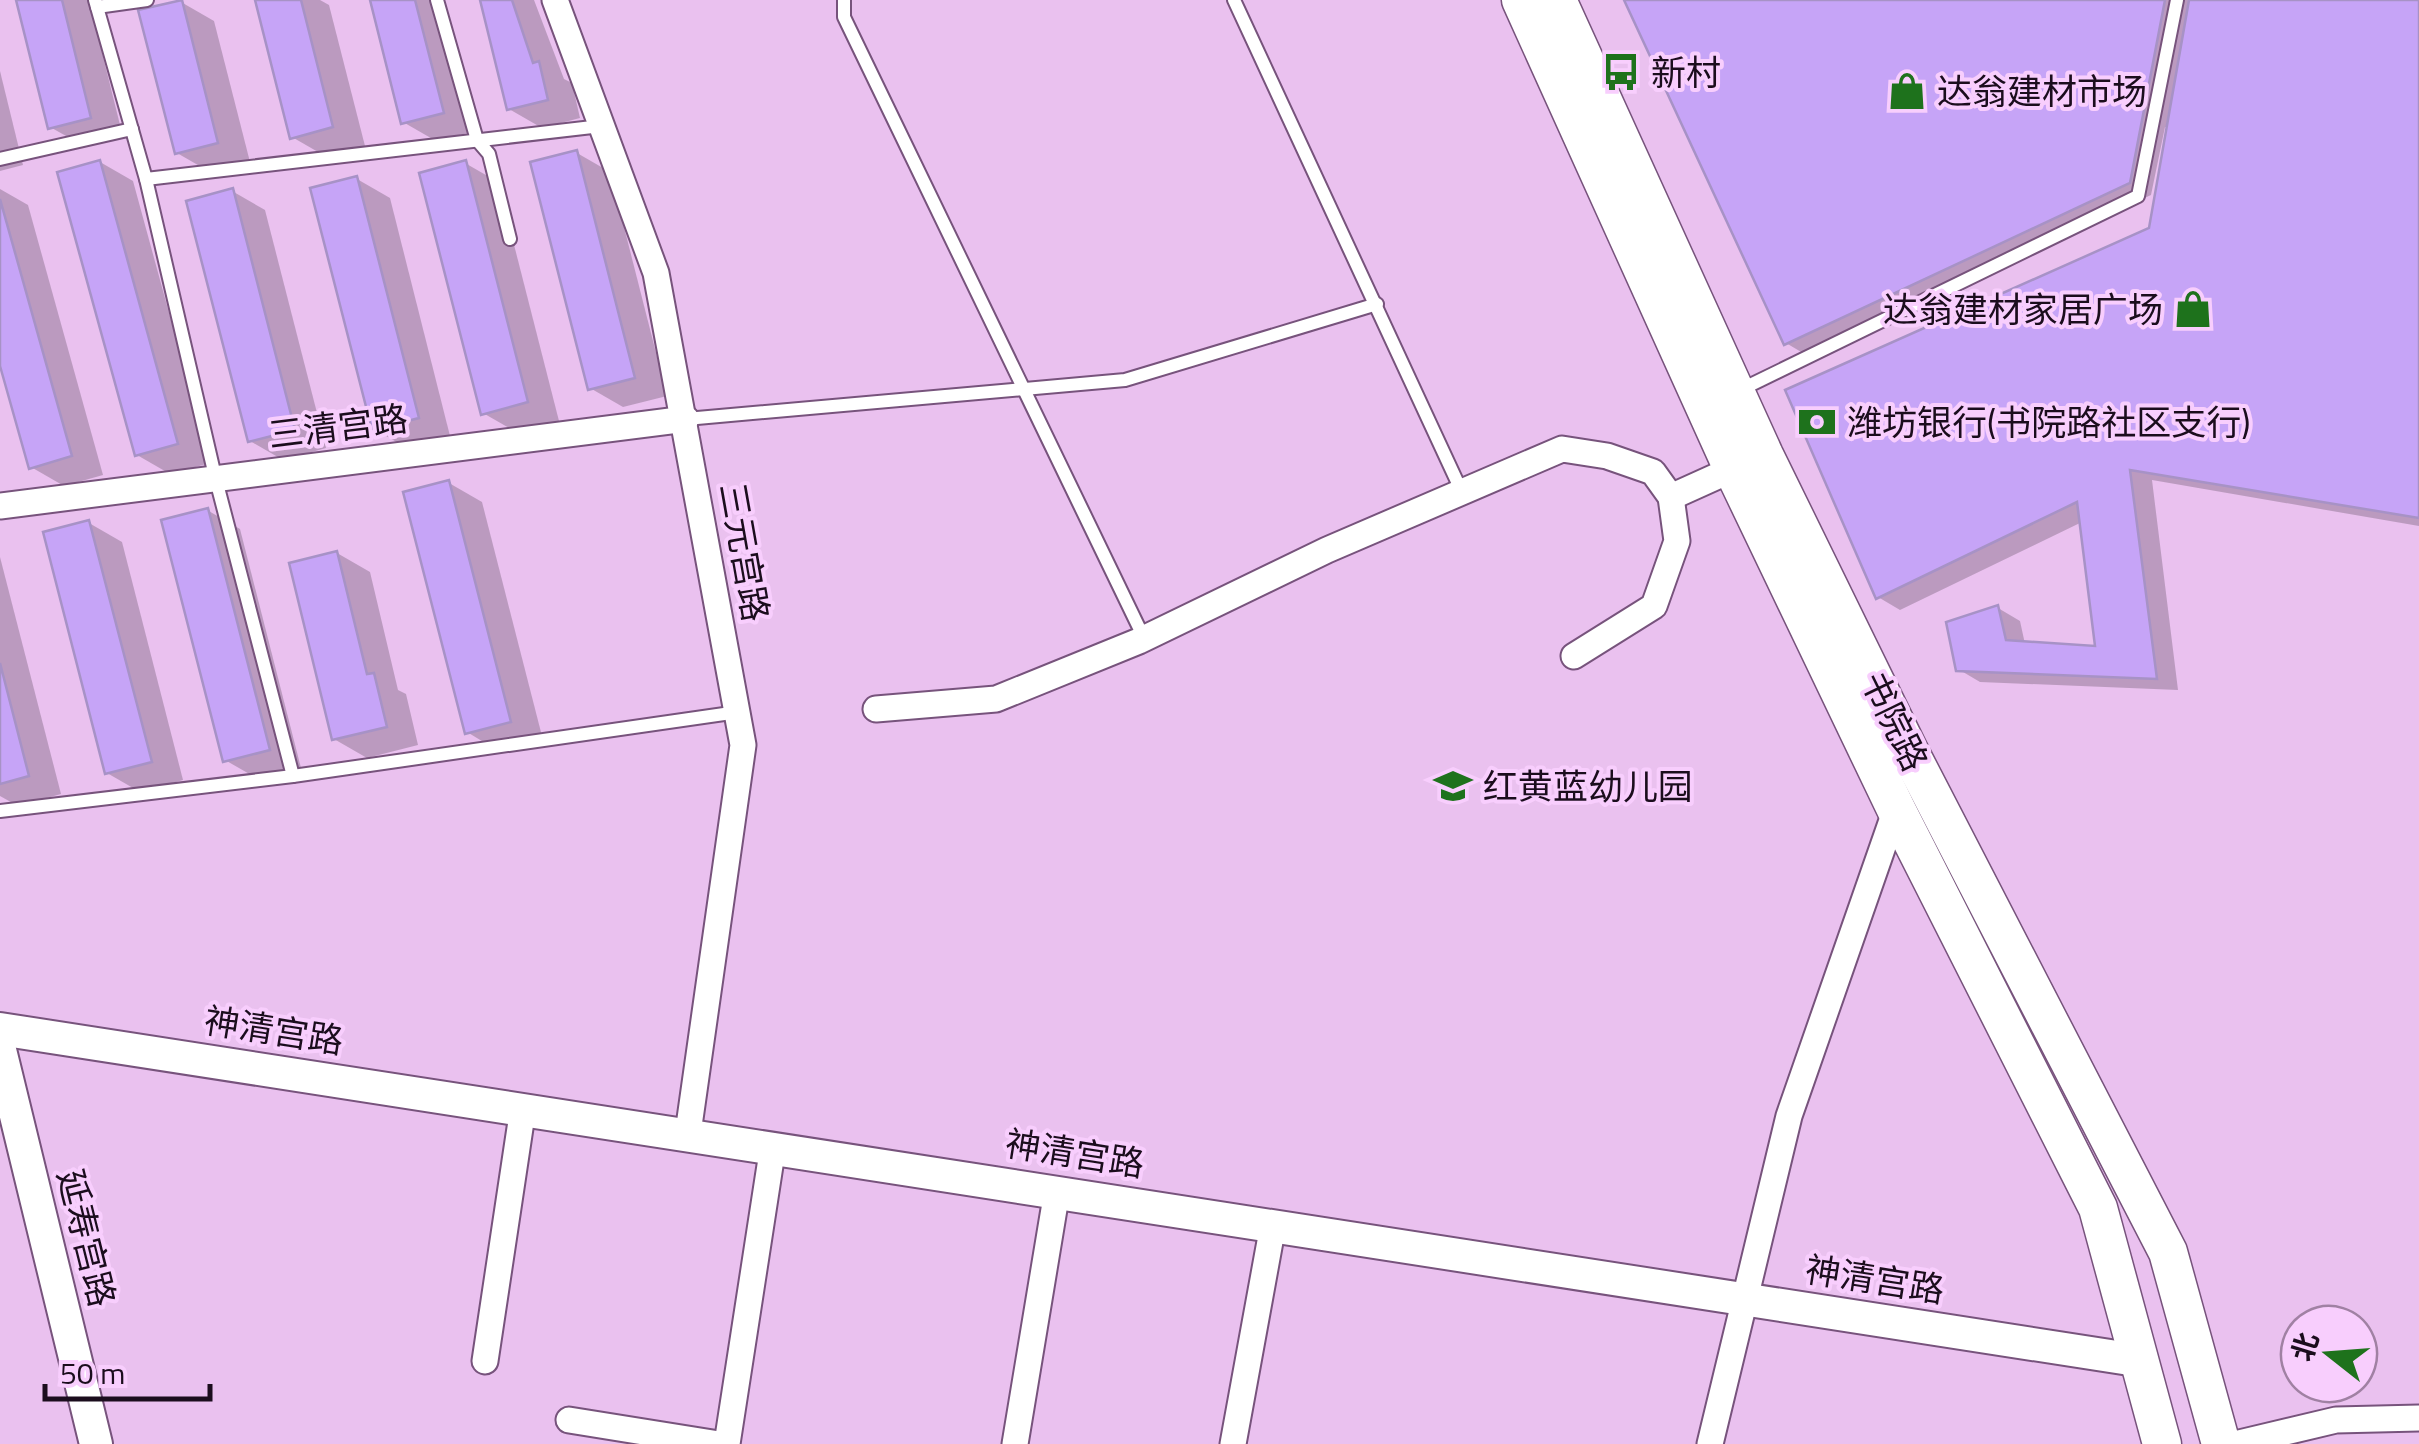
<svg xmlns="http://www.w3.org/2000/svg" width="2419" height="1444" viewBox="0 0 2419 1444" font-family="'Titillium Web','Noto Sans SC',sans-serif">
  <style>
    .shadow { fill: #0003 }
    .building { fill: #c6a4f7; stroke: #a792c6; stroke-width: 2.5 }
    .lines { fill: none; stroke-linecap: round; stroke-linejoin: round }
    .service-casing { stroke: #77537c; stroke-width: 16 }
    .minor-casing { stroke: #77537c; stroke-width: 29 }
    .tertiary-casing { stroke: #77537c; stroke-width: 36 }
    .secondary-casing { stroke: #77537c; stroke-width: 41 }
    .service { stroke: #fff; stroke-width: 12 }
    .minor { stroke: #fff; stroke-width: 25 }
    .tertiary { stroke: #fff; stroke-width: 32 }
    .secondary { stroke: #fff; stroke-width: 38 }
    .labels { text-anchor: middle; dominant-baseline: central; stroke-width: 8; stroke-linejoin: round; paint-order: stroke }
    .poi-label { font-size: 35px; fill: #1b0d1d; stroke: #f8cefd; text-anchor: start }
    .street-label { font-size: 35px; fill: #1b0d1d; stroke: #f8cefd }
  </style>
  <rect width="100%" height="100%" fill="#eac1ef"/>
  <g class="shadow">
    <path d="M19,0H89L123,137L84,146L50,127Z"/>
    <path d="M257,0H320L329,5L365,146L325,156L292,137Z"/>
    <path d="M372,0H442L475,131L436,141L403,122Z"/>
    <path d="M483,0H534L564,79L572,83L580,118L542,128L509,109Z"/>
    <path d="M1627,0H2419V526L2152,480L2178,690L1980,682L1958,669L1998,608L2020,621L2025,644L2098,648L2082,522L1900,610L1878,597L2152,230L2169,128L2165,127L2151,195L1808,356L1786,343Z"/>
    <path d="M181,2L214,21L250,162L210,172L177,153Z"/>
    <path d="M0,71L23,165L0,171Z"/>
    <path d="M577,153L610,172L667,396L623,407L590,388Z"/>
    <path d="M100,162L133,181L210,463L170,474L137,455Z"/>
    <path d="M465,163L498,182L559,421L516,432L483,413Z"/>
    <path d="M357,179L390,198L450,436L407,448L374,429Z"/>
    <path d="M0,189L28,205L103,475L64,486L31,467L0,357Z"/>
    <path d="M232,191L265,210L326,448L283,460L250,441Z"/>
    <path d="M449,483L482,502L543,740L500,752L467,732Z"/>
    <path d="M207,510L240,529L301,768L258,779L225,760Z"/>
    <path d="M89,523L122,542L183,780L140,792L107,773Z"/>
    <path d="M337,553L370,572L398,690L406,694L418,745L367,758L334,739Z"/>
    <path d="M0,557L61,794L18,806L0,796Z"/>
  </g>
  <g class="building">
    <path d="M16,0H62L91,118L48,129Z"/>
    <path d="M182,0L218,143L175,154L138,10Z"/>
    <path d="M255,0H301L333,127L290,139Z"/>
    <path d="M370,0H415L444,113L401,124Z"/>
    <path d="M480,0H512L533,63L539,61L548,100L507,110Z"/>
    <path d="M1624,0H2165L2130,183L1784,345Z"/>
    <path d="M2189,0H2419V518L2130,470L2157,679L1956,671L1946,622L1998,605L2006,640L2095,646L2077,502L1876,599L1785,390L2149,228Z"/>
    <path d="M577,150L635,378L588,390L530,162Z"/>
    <path d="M100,160L178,444L135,456L57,172Z"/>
    <path d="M466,160L528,402L481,415L419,173Z"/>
    <path d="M357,176L419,418L372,430L310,188Z"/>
    <path d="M233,188L295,430L248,442L186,201Z"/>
    <path d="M0,199L72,456L29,469L0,366Z"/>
    <path d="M449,480L511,722L465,734L403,492Z"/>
    <path d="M208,508L270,750L223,762L161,520Z"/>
    <path d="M89,520L152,762L105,774L43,532Z"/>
    <path d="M337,551L367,674L374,673L387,727L332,740L289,563Z"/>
    <path d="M0,663L29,776L0,784Z"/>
  </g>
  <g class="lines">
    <g class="service-casing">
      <g id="service">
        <path d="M95,0L146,179L215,476L293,776"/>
        <path d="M437,0L477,140L489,154L510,239"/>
        <path d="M844,0V17L1144,638"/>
        <path d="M1234,0L1461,490"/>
        <path d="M97,7L147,0"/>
        <path d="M0,159L132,129"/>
        <path d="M146,179L601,126"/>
        <path d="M1738,391L2138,196L2177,0"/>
        <path d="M686,419L1125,380L1377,304"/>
        <path d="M0,811L293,776L738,712"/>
      </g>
    </g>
    <g class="minor-casing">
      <g id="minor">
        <path d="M555,0L656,273L743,745L688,1133"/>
        <path d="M1671,497L1733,469"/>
        <path d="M0,506L686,419"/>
        <path d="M876,709L996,699L1139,641L1327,550L1562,449L1607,456L1653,472L1671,497L1677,541L1654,606L1574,656"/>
        <path d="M485,1361L523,1108"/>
        <path d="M569,1420L719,1444"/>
        <path d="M727,1444L773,1146"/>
        <path d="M1015,1444L1057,1191"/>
        <path d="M1233,1444L1273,1225"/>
        <path d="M1710,1444L1789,1116L1896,809"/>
        <path d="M2235,1444L2336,1420L2419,1418"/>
      </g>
    </g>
    <g class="tertiary-casing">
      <g id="tertiary">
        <path d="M0,1029L2136,1360"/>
        <path d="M0,1050L96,1444"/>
      </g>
    </g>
    <g class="secondary-casing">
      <g id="secondary">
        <path d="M1521,0L1733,469L1896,809L2098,1208L2162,1444"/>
        <path d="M1557,0L1764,455L1909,751L2168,1252L2221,1444"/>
      </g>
    </g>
    <use href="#service" class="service"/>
    <use href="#minor" class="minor"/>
    <use href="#tertiary" class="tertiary"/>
    <use href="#secondary" class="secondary"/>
  </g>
  <defs>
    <g id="bus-bare" transform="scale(3)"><path d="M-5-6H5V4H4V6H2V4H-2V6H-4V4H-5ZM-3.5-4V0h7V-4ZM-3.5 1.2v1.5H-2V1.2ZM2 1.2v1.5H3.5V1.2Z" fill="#1e721c" stroke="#f8cefd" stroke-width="2.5" paint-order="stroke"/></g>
    <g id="shop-bare" transform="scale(3)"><path d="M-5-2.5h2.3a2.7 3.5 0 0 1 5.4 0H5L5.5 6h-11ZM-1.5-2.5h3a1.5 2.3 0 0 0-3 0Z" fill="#1e721c" stroke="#f8cefd" stroke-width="2.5" paint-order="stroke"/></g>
    <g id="bank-bare" transform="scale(3)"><path d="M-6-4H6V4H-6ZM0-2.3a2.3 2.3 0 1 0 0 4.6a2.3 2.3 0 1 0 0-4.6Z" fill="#1e721c" stroke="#f8cefd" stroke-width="2.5" paint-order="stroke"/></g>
    <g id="school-bare" transform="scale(3)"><path d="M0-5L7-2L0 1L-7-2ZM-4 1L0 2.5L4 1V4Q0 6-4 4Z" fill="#1e721c" stroke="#f8cefd" stroke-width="2.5" paint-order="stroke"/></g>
  </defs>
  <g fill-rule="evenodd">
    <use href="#bus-bare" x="1621" y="72"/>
    <use href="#shop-bare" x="1907" y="91"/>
    <use href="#shop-bare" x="2193" y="309"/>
    <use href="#bank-bare" x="1817" y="422"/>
    <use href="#school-bare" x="1453" y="786"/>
  </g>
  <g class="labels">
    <g class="poi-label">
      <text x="1651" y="72">新村</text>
      <text x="1937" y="91">达翁建材市场</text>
      <text x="2163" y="309" text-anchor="end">达翁建材家居广场</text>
      <text x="1847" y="422">潍坊银行(书院路社区支行)</text>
      <text x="1483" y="786">红黄蓝幼儿园</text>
    </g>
    <g class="street-label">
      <text transform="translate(338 426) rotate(-7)">三清宫路</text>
      <text transform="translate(745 552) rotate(80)">三元宫路</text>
      <text transform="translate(1895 721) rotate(64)">书院路</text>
      <text transform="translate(274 1030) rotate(9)">神清宫路</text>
      <text transform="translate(1075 1153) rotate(9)">神清宫路</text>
      <text transform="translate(87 1238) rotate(76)">延寿宫路</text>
      <text transform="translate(1875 1279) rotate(9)">神清宫路</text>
    </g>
  </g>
  <g transform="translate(2329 1354) rotate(287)"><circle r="48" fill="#f8cefd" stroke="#a081a3" stroke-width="2.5"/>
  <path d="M0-8L18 38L0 25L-18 38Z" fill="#1e721c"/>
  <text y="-15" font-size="28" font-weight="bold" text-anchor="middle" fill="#1b0d1d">北</text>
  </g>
  <path d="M45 1384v15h165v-15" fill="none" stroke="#1b0d1d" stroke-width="5"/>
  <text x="60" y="1384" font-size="30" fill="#1b0d1d" stroke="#f8cefd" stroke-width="8" paint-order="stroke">50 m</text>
</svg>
